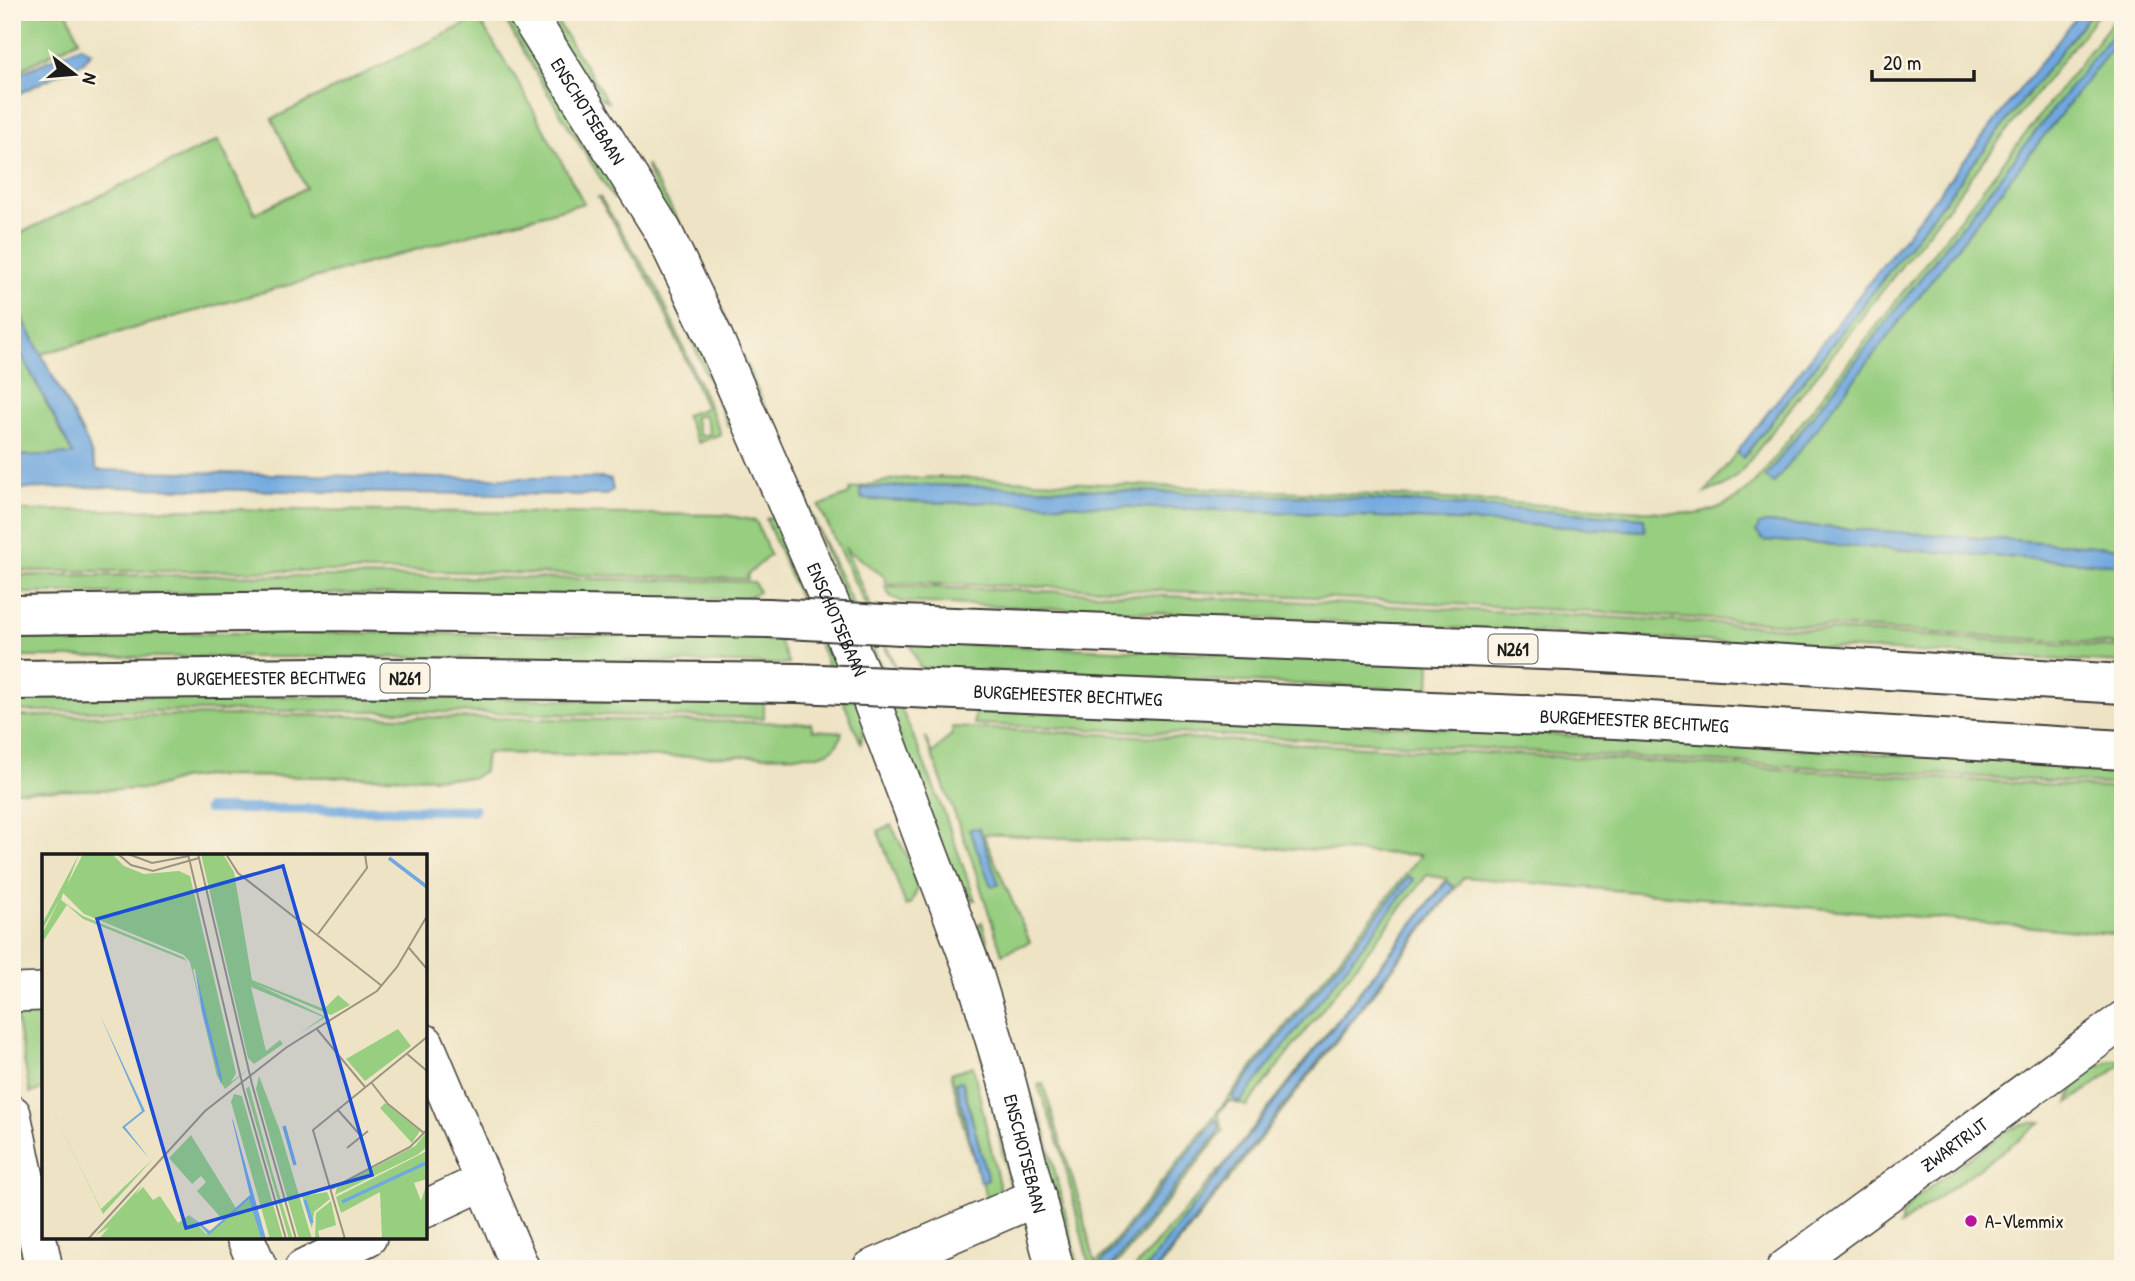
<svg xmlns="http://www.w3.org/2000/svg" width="2135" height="1281" viewBox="0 0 2135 1281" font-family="'Patrick Hand',sans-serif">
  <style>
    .green { fill: #97ce80; stroke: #5a754e; stroke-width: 2; fill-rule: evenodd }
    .water { fill: #70a8df; stroke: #46627e; stroke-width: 2 }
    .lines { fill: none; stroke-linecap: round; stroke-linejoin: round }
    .stream { stroke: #70a8df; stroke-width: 10 }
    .minor-casing { stroke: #3c3a35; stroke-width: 40 }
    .major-casing { stroke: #3c3a35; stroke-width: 42 }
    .minor { stroke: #fff; stroke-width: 37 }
    .major { stroke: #fff; stroke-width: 38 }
    .major-bridge-casing { stroke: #3c3a35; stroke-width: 42; stroke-linecap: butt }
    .major-bridge { stroke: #fff; stroke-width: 38 }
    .poi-dot { fill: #b5179e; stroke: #fcf5e5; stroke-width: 2.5 }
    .labels { text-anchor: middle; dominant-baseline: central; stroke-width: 5; stroke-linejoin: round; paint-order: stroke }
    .shield { fill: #fcf5e5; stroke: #5f5d58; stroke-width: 2 }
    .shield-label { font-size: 18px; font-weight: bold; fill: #1c1c1c }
    .street-label { font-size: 19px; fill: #1c1c1c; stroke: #fcf5e5 }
    .poi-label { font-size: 19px; fill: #1c1c1c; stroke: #fcf5e5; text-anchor: start }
    .inset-river { fill: none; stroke: #70a8df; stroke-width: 3.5 }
    .inset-road { fill: none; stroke: #9a9481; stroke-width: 2 }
    .view { fill: #1d4ed8; fill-opacity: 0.15; stroke: #1d4ed8; stroke-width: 3.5 }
    .inset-edge { fill: none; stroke: #1c1c1c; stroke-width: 3.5 }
  </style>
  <rect width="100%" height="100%" fill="#fcf5e5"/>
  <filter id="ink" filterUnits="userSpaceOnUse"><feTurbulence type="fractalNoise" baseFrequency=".0143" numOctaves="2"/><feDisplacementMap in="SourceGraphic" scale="14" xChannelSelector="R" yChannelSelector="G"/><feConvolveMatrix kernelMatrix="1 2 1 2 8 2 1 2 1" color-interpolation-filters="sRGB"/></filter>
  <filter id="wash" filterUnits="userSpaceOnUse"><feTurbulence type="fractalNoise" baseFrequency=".00686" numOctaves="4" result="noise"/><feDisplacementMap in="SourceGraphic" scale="28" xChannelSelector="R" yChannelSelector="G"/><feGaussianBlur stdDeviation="1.57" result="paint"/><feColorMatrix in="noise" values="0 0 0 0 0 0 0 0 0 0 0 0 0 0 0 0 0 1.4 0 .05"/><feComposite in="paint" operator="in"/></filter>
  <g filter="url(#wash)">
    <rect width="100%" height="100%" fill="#eee4c5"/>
    <g class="green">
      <path d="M12,12H67L79,40L12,74Z"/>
      <path d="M501,12H511L623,193L613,198L544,87Z"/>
      <path d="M542,12H551L608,102L594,95Z"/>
      <path d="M2092,12H2100L1739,474L1723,486L1705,493L1737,452L1744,457Z"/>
      <path d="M2120,12H2123V20L1765,477L1774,482L2123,34V548L1765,523L1764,540L2123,565V645C1711,619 1298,590 886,583L885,577L846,549L910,701L819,506L849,494L850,489L895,479L938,477L1375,495L1695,514C1721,510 1741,499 1758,479ZM940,485L1349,498L1643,518L1645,531L1300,513L999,502L941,503L862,499L860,488Z"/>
      <path d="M478,18L518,82L584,203L41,354L12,298V237L218,140L255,213L306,188L272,119Z"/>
      <path d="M646,164L699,257L767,412H761L657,198Z"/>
      <path d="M598,197H600L658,289L721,434L698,443L685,415L706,408L658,296ZM704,415L710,434L700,436L694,417Z"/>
      <path d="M685,304L735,418L728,426L678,308Z"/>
      <path d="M12,336L73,455L12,456Z"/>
      <path d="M808,507L909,726L945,815L975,900L962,897Z"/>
      <path d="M206,509L726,515L756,521L770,555L747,575L748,579L430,571H12V511Z"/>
      <path d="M777,515L865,721L861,743L766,519Z"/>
      <path d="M12,575C260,575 507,576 754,582L759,592L748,597L734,599L288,593H12Z"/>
      <path d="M885,586C1298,598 1710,622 2123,648V663L1205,615L902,602L890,596Z"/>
      <path d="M12,633H382L778,638L789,664L383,657H12Z"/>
      <path d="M909,642L1430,662L1429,690L920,668Z"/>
      <path d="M183,696L482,698L764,703V718L380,711H12V697Z"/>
      <path d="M975,710L1422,727L2123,768V785L1365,742L974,724Z"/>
      <path d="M282,715L811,723L813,730L842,732C839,746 832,752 818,755L662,757L486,753L484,771L473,778L205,776L180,779L150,789L12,791V716Z"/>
      <path d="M952,727L1610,759L2123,789V935L1464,877L1159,1269H1156L1454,887L1447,881L1145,1269H1134L1227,1161L1447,879L1427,875L1247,1106L1229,1101L1218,1113L1223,1131L1123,1257L1111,1269H1108L1218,1133L1220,1125L1215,1120L1101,1263L1102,1269H1090L1061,1149L1038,1085L1043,1084L1077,1193L1095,1263L1102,1257L1421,855L983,834L1030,942L1002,954L970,854L925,737L932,754L952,734ZM970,829H979L998,885Z"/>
      <path d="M891,825L908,858L918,888L911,904L906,906L878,831Z"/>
      <path d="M982,922L1001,992L993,989L973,929Z"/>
      <path d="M44,1009V1089L30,1093L16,1016L25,1010Z"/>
      <path d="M981,1053L1019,1177L1010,1188Z"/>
      <path d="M2111,1061H2123V1064L2068,1103C2072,1083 2091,1066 2111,1061Z"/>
      <path d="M973,1066L1002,1199L989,1204L982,1182L988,1180L963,1082L956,1083L975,1163L961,1117L951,1073Z"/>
      <path d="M1030,1090L1045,1131L1079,1269H1068L1025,1096Z"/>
      <path d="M2042,1122L2029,1132L1900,1225L1903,1215L1913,1200L1949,1173L2005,1132L2022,1124Z"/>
      <path d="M12,1168L34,1269H12Z"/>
    </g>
    <g class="water">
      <path d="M2080,12H2092L1743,458L1737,452Z"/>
      <path d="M2123,20V34L1774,483L1765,477Z"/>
      <path d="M81,46L91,52L84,62L12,97V77Z"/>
      <path d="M12,298L87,442L97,470L440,478H604L611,480L613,490L607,495L383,493L93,487L12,489V456L73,454L12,336Z"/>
      <path d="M940,485L1349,498L1644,518L1645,531L1300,513L999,502L941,503L862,499L860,488Z"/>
      <path d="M1765,523L2123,548V565L1763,540L1756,532L1759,525Z"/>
      <path d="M979,828L981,834L999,885L991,886L969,829Z"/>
      <path d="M1409,876L1414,880L1239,1104L1232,1097Z"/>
      <path d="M1447,881L1454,887L1156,1269H1145Z"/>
      <path d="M962,1081L988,1180L980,1182L956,1082Z"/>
      <path d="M1216,1119L1220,1125L1218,1133L1109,1269H1102L1101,1263Z"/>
    </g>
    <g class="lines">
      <path class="stream" d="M208,809L474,810"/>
    </g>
  </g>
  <g filter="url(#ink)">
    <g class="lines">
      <g class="minor-casing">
        <g id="minor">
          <path id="s1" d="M526,12L663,231L713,335L862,676L974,973L1007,1082L1055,1269"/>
          <path d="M12,993L44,992"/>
          <path d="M425,1043L521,1269"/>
          <path d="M12,1114L44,1269"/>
          <path d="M425,1209L484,1181"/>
          <path d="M245,1237L259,1269"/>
          <path d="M303,1269L368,1237"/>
          <path d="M871,1269L1037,1197"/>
          <path id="s2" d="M1785,1269L2123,1020"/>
        </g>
      </g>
      <g class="major-casing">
        <g id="major">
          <path d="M12,615L326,611L768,618"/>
          <path d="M902,625L1569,651L2123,684"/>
          <path id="s3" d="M12,680L322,677L798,683"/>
          <path id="s4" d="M933,689L1616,719L2123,750"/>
        </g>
      </g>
      <use href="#minor" class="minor"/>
      <use href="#major" class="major"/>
      <g class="major-bridge-casing">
        <g id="major-bridge">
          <path d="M768,618L902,625"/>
          <path d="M798,683L933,689"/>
        </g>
      </g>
      <use href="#major-bridge" class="major-bridge"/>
    </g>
  </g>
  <circle class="poi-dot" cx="1971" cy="1221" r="7"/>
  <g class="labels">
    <g class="shield">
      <rect x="1488.5" y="634.5" width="49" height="29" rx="5"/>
      <rect x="380.5" y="663.5" width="49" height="29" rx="5"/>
    </g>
    <g class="shield-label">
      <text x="1513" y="649">N261</text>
      <text x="405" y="678">N261</text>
    </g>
    <g class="street-label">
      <text stroke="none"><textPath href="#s1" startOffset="117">ENSCHOTSEBAAN</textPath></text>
      <text stroke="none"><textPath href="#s1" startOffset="684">ENSCHOTSEBAAN</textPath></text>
      <text stroke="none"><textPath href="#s3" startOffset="259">BURGEMEESTER BECHTWEG</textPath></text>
      <text stroke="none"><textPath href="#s4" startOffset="135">BURGEMEESTER BECHTWEG</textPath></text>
      <text stroke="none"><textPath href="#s4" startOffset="702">BURGEMEESTER BECHTWEG</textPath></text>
      <text stroke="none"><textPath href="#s2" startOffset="210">ZWARTRIJT</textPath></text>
      <text stroke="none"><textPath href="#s1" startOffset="1251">ENSCHOTSEBAAN</textPath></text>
    </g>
    <g class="poi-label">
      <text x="1985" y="1221">A-Vlemmix</text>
    </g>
  </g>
  <g transform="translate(42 854)">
    <rect width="385" height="385" fill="#eee4c5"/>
    <path d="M37,0L25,31L41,0H70L82,12L102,20L137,17L148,22L194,219L189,228L208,214L183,235L175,222L148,108L142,101L42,60L21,39L19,46L41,62L141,103L145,107L41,65L25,51L0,89V80L18,45L0,76V70ZM151,115H153L179,229L160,158ZM159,0H181L192,18L210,126L282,155L296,141L308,151L289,161L212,129L284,163L258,179L281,163L209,133L224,197L238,186L241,190L212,210L206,204ZM356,175L369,192L323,227L304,205ZM217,222L237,274L270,385H257L214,235ZM207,232L231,320L251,385H247L204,235ZM0,235L59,355L111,305L61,360ZM192,240L200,242L241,385H228L189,248ZM343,249L378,277L370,289L338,254ZM385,278V293L375,301L293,341L295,333L373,292ZM149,281L194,354L181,366L155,337L164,328L159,322L150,330L127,304ZM385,297V325L372,329L379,347L385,329V385H340L338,338L299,359L294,343ZM100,331L93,341L101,333L111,346L118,342L136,369L147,361L164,380L207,345L219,385H57L67,373L54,381ZM285,338L288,345L272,358L270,375L260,342ZM289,347L294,371L276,377L278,385H273L274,359Z" fill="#97ce80" fill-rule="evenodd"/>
    <path d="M153,114L180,224L179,230L160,158ZM58,161L103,257L83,273L107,304L80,273L100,257ZM190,265L191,266L224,385H219L207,345L167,381L147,361L168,377L208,341Z" fill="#70a8df"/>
    <path class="inset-river" d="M347,4L385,33M242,272L253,311M263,346L270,369M300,348L384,309"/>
    <path class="inset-road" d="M76,0L89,11L111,17L157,4M86,0L110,9L147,2M146,0L202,237L244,385M156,0L210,230L254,385M184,0L196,19L340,132M276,80L325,14L323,0M367,94L385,115M274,174L323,233M364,199L385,217M329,228L346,250L382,279M295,255L319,282M305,294L326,277M289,335L368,293L385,276M46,385L163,257L245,193L335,137L355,113L385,62M303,385L271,276L385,183"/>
    <path class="view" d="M241,12L330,321L144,374L55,65Z"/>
    <rect width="385" height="385" class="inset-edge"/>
  </g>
  <rect width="2135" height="1281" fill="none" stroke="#fcf5e5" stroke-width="42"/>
  <g transform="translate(74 74) rotate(106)" stroke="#fcf5e5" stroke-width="5" paint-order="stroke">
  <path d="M0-5L12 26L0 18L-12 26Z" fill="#1c1c1c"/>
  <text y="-10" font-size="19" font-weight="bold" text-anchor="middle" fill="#1c1c1c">N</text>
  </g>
  <path d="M1872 70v10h102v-10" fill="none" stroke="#1c1c1c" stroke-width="3.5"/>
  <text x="1883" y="70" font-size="21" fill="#1c1c1c" stroke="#fcf5e5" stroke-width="5" paint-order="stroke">20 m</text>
</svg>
